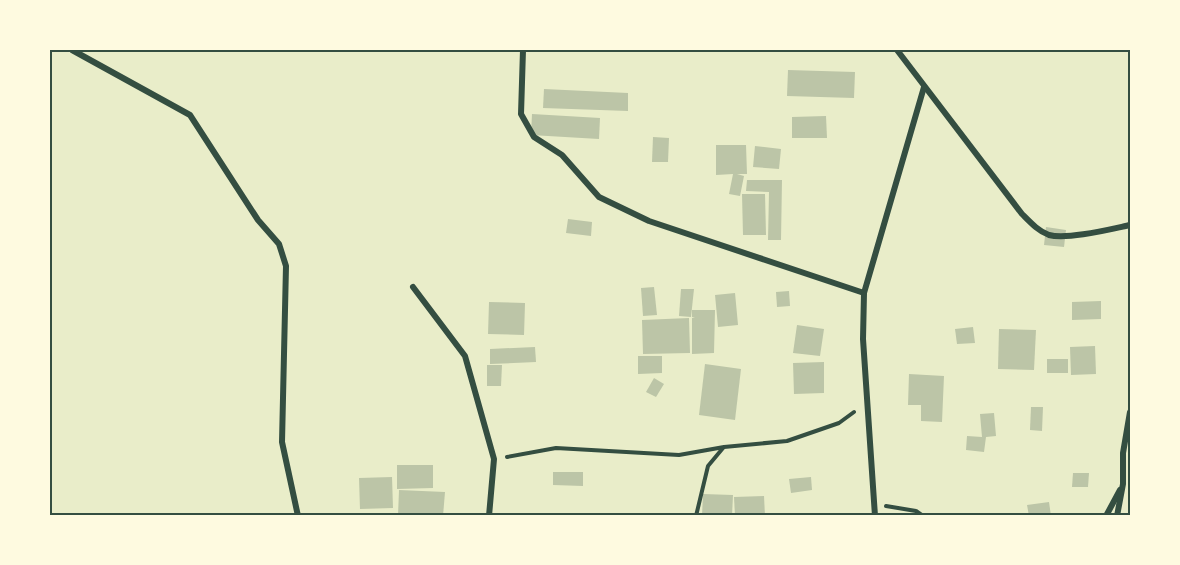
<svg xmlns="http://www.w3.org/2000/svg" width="1180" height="565" viewBox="0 0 1180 565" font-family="Lato,sans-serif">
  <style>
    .building { fill: #bcc5a7 }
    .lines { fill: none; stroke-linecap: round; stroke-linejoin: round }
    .path { stroke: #344e41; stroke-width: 4 }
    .minor { stroke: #344e41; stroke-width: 6 }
    .neatline { fill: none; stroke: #344e41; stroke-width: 2 }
  </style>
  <rect width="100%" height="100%" fill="#e9edc9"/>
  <g class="building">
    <path d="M788,70L855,72L854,98L787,96Z"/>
    <path d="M544,89L628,93V111L543,108Z"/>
    <path d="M532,114L600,118L599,139L531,135Z"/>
    <path d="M826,116L827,138H792V117Z"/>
    <path d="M653,137L669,138L668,162H652Z"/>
    <path d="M716,145H746L747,174H737L744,176L740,196L729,194L733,174L716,175Z"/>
    <path d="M755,146L781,149L779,169L753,167Z"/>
    <path d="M747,180H782L781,240H768L769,192L746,191Z"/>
    <path d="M742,194H765L766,235H743Z"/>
    <path d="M568,219L592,222L591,236L566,233Z"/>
    <path d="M1046,227L1066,230L1064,247L1044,245Z"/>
    <path d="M654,287L657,315L643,316L641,288Z"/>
    <path d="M681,289H694L691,317L679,316Z"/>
    <path d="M789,291L790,306L777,307L776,292Z"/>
    <path d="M735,293L738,325L718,327L715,295Z"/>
    <path d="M1101,301V319L1072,320V302Z"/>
    <path d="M489,302L525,303L524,335L488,334Z"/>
    <path d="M692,310H715L714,353L692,354V318L695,317H692Z"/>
    <path d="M689,318L690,353L643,354L642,320Z"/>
    <path d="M797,325L824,329L820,356L793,353Z"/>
    <path d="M973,327L975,343L957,344L955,329Z"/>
    <path d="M999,329L1036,330L1034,370L998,369Z"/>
    <path d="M1095,346L1096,374L1071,375L1070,347Z"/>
    <path d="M535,347L536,362L490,364V349Z"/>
    <path d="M638,356H662V373L638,374Z"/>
    <rect x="1047" y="359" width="21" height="14"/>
    <path d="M824,362V393L794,394L793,363Z"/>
    <path d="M705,364L741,369L735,420L699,415Z"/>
    <path d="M487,365H502L501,386H487Z"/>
    <path d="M909,374L944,376L942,422L921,421V405H908Z"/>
    <path d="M654,378L664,384L656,397L646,392Z"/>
    <path d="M1031,407H1043L1042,431L1030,430Z"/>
    <path d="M994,413L996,436L986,437L984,452L966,450L967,436L982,437L980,414Z"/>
    <path d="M397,465H433V488L397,489Z"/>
    <path d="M553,472H583V486L553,485Z"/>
    <path d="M1073,473H1089L1088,487H1072Z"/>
    <path d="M392,477L393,508L360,509L359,478Z"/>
    <path d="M811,477L812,490L791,493L789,479Z"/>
    <path d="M399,490L445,492L443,516H398Z"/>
    <path d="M703,494L733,495L732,516H702Z"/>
    <path d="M764,496L765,516H735L734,497Z"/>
    <path d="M1049,502L1051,516H1029L1027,505Z"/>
  </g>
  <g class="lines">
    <g class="path">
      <path d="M507,457L556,448L679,455L724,447L787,441L839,423L854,412"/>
      <path d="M886,506L916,511L923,516"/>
      <path d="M696,516L708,466L723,448"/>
    </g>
    <g class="minor">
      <path d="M72,50L190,115L258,220L279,244L286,266L282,442L298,516"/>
      <path d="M523,50L521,114L534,137L562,155L599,197L649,221L864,293"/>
      <path d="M897,50L1022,214C1030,222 1038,231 1049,235C1067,240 1111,229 1130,225"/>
      <path d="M413,287L465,356L494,459L489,516"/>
      <path d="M875,516L863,339L864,293L924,87"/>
      <path d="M1106,516L1120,490"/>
      <path d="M1117,516L1123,484V453L1130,412"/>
    </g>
  </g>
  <rect width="1180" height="565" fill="none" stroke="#fefae0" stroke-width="102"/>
  <rect x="51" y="51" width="1078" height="463" class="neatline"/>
</svg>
